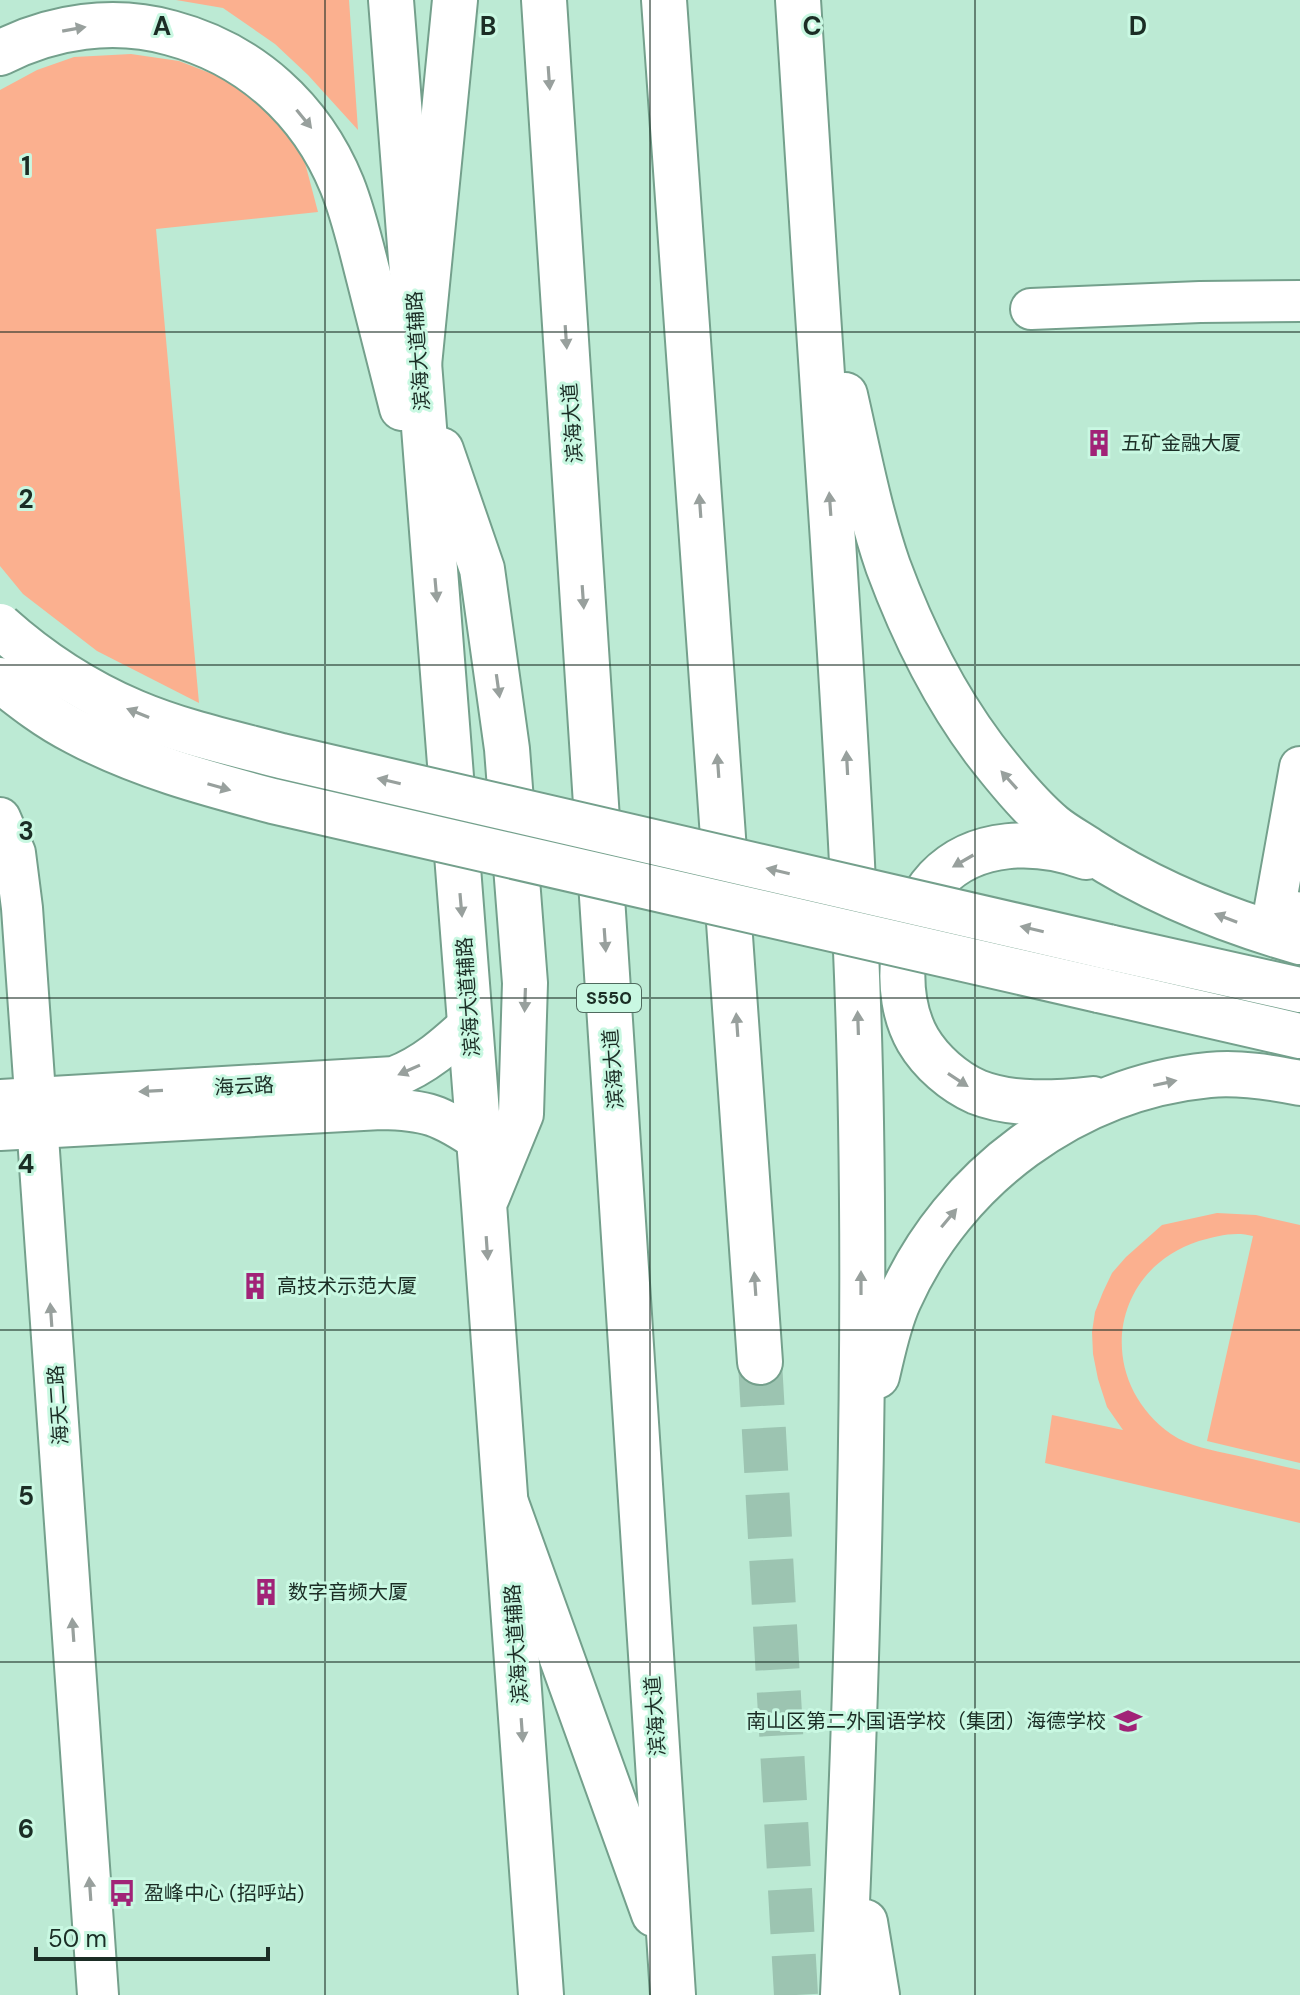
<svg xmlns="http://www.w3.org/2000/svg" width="1300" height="1995" viewBox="0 0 1300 1995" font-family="'DM Sans','Noto Sans SC',sans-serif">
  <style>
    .green { fill: #fbb08f }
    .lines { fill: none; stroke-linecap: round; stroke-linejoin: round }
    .highway-tunnel { stroke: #9cc4b1; stroke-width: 44; stroke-dasharray: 44 22; stroke-linecap: butt }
    .minor-casing { stroke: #74a08c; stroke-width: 44 }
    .major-casing { stroke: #74a08c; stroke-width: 48 }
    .highway-casing { stroke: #74a08c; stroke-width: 48 }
    .minor { stroke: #fff; stroke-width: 40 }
    .major { stroke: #fff; stroke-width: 44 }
    .highway { stroke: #fff; stroke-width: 44 }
    .major-bridge-casing { stroke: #74a08c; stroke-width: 48; stroke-linecap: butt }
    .major-bridge { stroke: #fff; stroke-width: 44 }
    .oneway { fill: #98a09d }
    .grid { fill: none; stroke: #1b2d25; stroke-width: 2; stroke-opacity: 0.55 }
    .labels { text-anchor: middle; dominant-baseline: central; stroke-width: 6; stroke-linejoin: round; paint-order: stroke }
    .shield { fill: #c9f8e2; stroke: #4f6a5e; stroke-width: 2 }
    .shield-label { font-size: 18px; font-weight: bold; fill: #1b2d25 }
    .street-label { font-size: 20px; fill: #1b2d25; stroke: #c9f8e2 }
    .poi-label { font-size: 20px; fill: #1b2d25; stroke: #c9f8e2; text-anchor: start }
    .grid-label { font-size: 26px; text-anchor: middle; font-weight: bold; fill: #1b2d25; stroke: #c9f8e2; stroke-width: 6; stroke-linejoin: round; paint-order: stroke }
  </style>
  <rect width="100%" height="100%" fill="#bcead4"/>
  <g class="green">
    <path d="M176,0H349L358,130L308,75L275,44L223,8Z"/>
    <path d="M131,54L179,61L228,80L273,113L304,159L318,212L156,229L199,703L97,651L23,594L0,566V90L37,70L74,57Z"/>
    <path d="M1217,1213L1256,1215L1300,1225V1463L1207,1441L1253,1236C1235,1231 1217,1236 1199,1241C1109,1270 1095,1380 1171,1434C1190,1447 1212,1450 1234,1455C1256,1460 1278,1465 1300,1470V1523L1045,1463L1052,1415L1123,1430L1107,1407L1098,1379L1093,1354L1092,1332L1095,1312L1103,1292L1112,1273L1126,1257L1162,1225Z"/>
  </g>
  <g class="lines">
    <path class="highway-tunnel" d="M760,1362L796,1995"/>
    <g class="minor-casing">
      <g id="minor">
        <path d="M1031,309L1200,302L1300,301"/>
        <path d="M1300,767L1275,907L1300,913"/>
        <path d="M0,818L15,853L22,908L98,1995"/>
        <path d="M0,1100L394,1077C425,1065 447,1045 471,1023"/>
        <path d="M0,1130L381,1109C427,1110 440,1115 479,1141"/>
      </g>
    </g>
    <g class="major-casing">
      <g id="major">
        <path d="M391,0L484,1204L541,1995"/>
        <path d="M798,0C809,180 821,361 833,541C845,734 858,928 861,1122C866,1413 856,1704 843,1995"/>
        <path d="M0,53C52,26 114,17 171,33C250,54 311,109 342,185C354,215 361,247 369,278C380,321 391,365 402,408"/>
        <path d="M845,395C858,452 869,511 888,566C912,631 943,694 984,749C1004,775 1028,805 1053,826C1064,835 1077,842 1089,850C1153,892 1226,921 1300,942"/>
        <path d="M441,450L482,569L507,749L525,983L521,1114L487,1197"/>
        <path d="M1086,857C1037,839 975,839 937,879C900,919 891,993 918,1040C931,1062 954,1082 977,1092C1012,1106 1056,1103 1093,1099"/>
        <path d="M1108,947L1300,990"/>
        <path d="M1099,990L1300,1036"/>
        <path d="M877,1376C883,1351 888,1324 899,1300C954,1177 1074,1088 1209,1075C1239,1072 1270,1077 1300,1083"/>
        <path d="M865,1922L877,1995"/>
      </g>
    </g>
    <g class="highway-casing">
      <g id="highway">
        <path d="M544,0L673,1995"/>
        <path d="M664,0L760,1362"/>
        <path d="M419,365L455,0"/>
        <path d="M506,1503L654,1914"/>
      </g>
    </g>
    <use href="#minor" class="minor"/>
    <use href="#major" class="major"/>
    <use href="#highway" class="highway"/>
    <g class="major-bridge-casing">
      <g id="major-bridge">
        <path d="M0,626C39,661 85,691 134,712C181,732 232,743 281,756L1108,947"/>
        <path d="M0,680C24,699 48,718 76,732C138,765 205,783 273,801L1099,990"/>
      </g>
    </g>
    <use href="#major-bridge" class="major-bridge"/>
  </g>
  <defs><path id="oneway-solid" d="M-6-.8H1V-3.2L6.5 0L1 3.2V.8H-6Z" transform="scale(2)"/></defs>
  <g class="oneway">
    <use href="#oneway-solid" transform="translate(74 29) rotate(-10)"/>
    <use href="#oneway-solid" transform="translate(549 78) rotate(86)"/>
    <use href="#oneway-solid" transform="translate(304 119) rotate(51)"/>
    <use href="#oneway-solid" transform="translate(566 337) rotate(86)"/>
    <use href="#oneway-solid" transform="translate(830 504) rotate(-94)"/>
    <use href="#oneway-solid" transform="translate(700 506) rotate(-94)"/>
    <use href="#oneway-solid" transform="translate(436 590) rotate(85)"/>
    <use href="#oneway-solid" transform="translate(583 597) rotate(86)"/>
    <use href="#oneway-solid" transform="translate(498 686) rotate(82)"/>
    <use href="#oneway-solid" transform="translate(138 713) rotate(-158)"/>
    <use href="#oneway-solid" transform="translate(847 763) rotate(-93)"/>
    <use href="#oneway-solid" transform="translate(718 766) rotate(-94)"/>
    <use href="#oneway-solid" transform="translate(1009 780) rotate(-132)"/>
    <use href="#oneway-solid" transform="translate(389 781) rotate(-167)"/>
    <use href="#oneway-solid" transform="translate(219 787) rotate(16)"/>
    <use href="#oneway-solid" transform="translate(963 861) rotate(150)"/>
    <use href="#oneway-solid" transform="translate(778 871) rotate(-167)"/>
    <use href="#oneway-solid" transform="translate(461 905) rotate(85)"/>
    <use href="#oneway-solid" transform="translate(1226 918) rotate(-159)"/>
    <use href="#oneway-solid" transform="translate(1032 929) rotate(-167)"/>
    <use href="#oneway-solid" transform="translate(605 940) rotate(86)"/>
    <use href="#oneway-solid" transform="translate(525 1000) rotate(92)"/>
    <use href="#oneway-solid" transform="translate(858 1023) rotate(-92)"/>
    <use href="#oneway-solid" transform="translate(737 1025) rotate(-94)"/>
    <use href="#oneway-solid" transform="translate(409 1070) rotate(156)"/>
    <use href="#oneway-solid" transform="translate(958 1080) rotate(33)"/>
    <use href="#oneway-solid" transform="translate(1165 1083) rotate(-12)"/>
    <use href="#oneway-solid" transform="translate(151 1091) rotate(177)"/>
    <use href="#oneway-solid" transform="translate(949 1218) rotate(-50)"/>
    <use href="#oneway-solid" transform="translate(487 1248) rotate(86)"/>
    <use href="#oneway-solid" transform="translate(861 1283) rotate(-90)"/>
    <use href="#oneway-solid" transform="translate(755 1284) rotate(-94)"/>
    <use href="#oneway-solid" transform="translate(51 1315) rotate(-94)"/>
    <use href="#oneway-solid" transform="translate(73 1630) rotate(-94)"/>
    <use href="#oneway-solid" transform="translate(522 1730) rotate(86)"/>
    <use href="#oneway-solid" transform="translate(90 1889) rotate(-94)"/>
  </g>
  <path class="grid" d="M325,0V1995M650,0V1995M975,0V1995M0,332H1300M0,665H1300M0,998H1300M0,1330H1300M0,1662H1300"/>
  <defs>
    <g id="building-bare" transform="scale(2.16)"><path d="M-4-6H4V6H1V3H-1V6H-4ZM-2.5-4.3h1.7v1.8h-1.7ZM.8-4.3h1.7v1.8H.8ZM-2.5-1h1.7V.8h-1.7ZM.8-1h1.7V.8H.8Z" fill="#a12377" stroke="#c9f8e2" stroke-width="2.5" paint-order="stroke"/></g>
    <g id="school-bare" transform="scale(2.16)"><path d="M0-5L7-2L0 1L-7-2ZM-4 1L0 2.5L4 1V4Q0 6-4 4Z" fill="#a12377" stroke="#c9f8e2" stroke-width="2.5" paint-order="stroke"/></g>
    <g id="bus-bare" transform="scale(2.16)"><path d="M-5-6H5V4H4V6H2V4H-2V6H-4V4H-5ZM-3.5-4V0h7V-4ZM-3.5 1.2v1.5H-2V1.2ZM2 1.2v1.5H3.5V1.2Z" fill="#a12377" stroke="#c9f8e2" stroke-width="2.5" paint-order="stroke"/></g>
  </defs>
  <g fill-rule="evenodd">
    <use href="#building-bare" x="1099" y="443"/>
    <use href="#building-bare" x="255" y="1286"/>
    <use href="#building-bare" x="266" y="1592"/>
    <use href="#school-bare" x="1128" y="1721"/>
    <use href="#bus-bare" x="122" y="1893"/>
  </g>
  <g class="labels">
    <rect class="shield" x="577" y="984" width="64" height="28" rx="6"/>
    <g class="shield-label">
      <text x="609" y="998">S550</text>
    </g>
    <g class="street-label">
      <text transform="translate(418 351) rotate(-94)">滨海大道辅路</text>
      <text transform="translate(572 423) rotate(-94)">滨海大道</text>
      <text transform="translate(468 997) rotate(-94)">滨海大道辅路</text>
      <text transform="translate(613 1069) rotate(-94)">滨海大道</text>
      <text transform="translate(244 1086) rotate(-3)">海云路</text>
      <text transform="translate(58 1405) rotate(-94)">海天二路</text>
      <text transform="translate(516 1644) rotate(-94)">滨海大道辅路</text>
      <text transform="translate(655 1716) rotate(-94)">滨海大道</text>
    </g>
    <g class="poi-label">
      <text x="1121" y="443">五矿金融大厦</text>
      <text x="277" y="1286">高技术示范大厦</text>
      <text x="288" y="1592">数字音频大厦</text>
      <text x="1106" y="1721" text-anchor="end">南山区第二外国语学校（集团）海德学校</text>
      <text x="144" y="1893">盈峰中心 (招呼站)</text>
    </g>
  </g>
  <g class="grid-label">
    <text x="162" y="35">A</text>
    <text x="488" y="35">B</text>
    <text x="812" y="35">C</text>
    <text x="1138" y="35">D</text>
    <text x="26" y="175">1</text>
    <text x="26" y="508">2</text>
    <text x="26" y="840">3</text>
    <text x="26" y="1173">4</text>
    <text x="26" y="1505">5</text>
    <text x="26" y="1838">6</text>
  </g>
  <path d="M36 1947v12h232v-12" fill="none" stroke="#1b2d25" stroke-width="4"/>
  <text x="48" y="1947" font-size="24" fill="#1b2d25" stroke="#c9f8e2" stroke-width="6" paint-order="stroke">50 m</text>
</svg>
